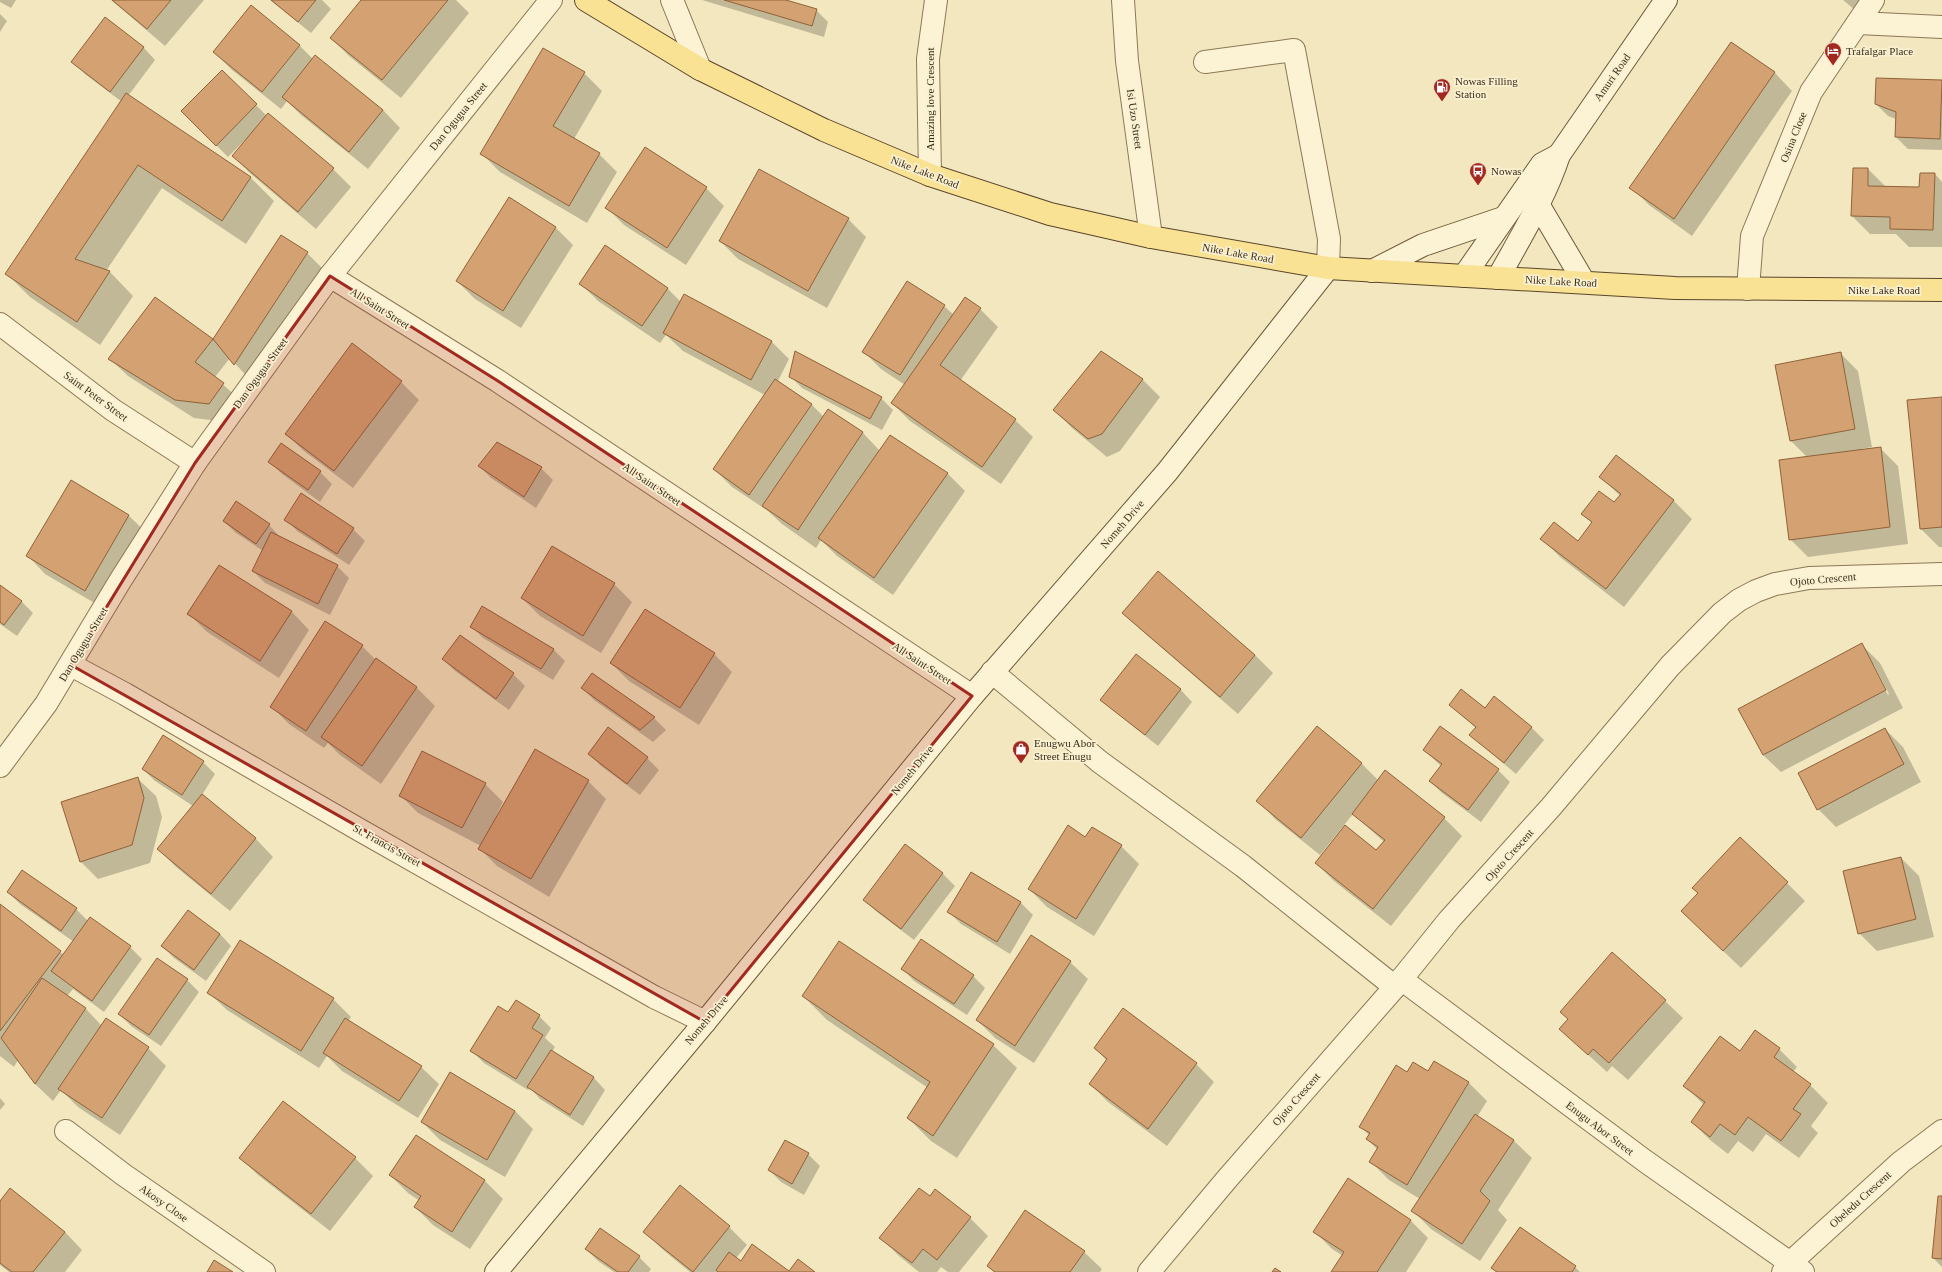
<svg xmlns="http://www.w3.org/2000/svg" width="1942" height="1272" viewBox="0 0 1942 1272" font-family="Georgia,serif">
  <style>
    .shadow { fill: #0003; fill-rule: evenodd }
    .building { fill: #d4a272; stroke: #8f6239 }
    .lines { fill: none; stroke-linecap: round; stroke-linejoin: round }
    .minor-casing { stroke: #8d7756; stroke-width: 24 }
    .secondary-casing { stroke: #6f5839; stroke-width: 24 }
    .primary-casing { stroke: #5a452b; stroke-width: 24 }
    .minor { stroke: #fcf3d4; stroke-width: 22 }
    .secondary { stroke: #fcf3d4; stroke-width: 22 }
    .primary { stroke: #f9e293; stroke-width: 22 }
    .marked { fill: #a22920; fill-opacity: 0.2; stroke: #a22920; stroke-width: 3; stroke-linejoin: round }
    .labels { text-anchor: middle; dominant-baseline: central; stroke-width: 3.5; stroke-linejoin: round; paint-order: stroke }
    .poi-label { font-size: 11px; fill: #3b2d1c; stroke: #f9f0d0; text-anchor: start }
    .street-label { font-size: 11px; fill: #3b2d1c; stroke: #f9f0d0 }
  </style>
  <rect width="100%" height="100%" fill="#f2e7bf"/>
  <g class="shadow">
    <path d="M0,0H16L11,8L0,2Z"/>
    <path d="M111,0H204L165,46Z"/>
    <path d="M270,0H322L331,9L311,33Z"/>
    <path d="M362,0H456L469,13L401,98L349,56L331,38Z"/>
    <path d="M702,0H783L816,10L828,22L824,37Z"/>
    <path d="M1843,0H1874L1861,15Z"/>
    <path d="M251,6L300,46L313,59L315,56L383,110L400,128L368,169L301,115L287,101L281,109L232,70L214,52Z"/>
    <path d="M0,14L7,21L0,32Z"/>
    <path d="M106,19L144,48L155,60L128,96L251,178L274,201L246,244L162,188L106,271L110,272L133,296L100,345L30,297L7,274L122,102L85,74L73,62Z"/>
    <path d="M1731,43L1775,73L1792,91L1692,236L1649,205L1631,187Z"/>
    <path d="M222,71L267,116L268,115L333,169L351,187L316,229L251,174L233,156L245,142L244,141L228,157L182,111Z"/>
    <path d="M584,73L602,91L574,139L599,154L617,172L587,223L500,172L482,154Z"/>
    <path d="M1942,81V150L1908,149L1896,137V119L1888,116L1876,104Z"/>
    <path d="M1854,169H1868L1886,187L1920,188L1935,174L1942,182V247H1909L1896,234H1870L1852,216Z"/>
    <path d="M706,188L724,206L686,265L624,225L607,208Z"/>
    <path d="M848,219L866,237L827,308L738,259L720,241Z"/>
    <path d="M556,228L573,245L521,328L475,299L457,281Z"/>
    <path d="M281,236L307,253L325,271L252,382L230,358L215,377L242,402L227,422L194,418L128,376L110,359L156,299L213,340Z"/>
    <path d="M580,283L667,288L681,302L771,341L789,359L778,381L812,405L824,417L828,410L863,433L880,451L947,473L965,491L893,595L837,556L821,540L816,548L782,524L768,511L732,487L714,469L765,395L683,351L666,335L660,343L598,301Z"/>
    <path d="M944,306L954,315L980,309L998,327L960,381L1015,420L1033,437L1001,484L910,421L892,403L905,385L881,369L864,352Z"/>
    <path d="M1101,352L1143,380L1160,397L1120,451L1107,457L1072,428L1054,410Z"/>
    <path d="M1840,353L1858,371L1872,447L1861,449L1862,450L1880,448L1898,466L1908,544L1808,557L1790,539L1807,457L1791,441L1776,366Z"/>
    <path d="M790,376L881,398L893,410L882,430L802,388Z"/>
    <path d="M401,382L419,400L353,488L304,451L286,434Z"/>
    <path d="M1942,398V547H1939L1921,529L1908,401Z"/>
    <path d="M282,445L320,472L332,484L320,502L282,474L270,462Z"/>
    <path d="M1617,457L1674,501L1692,519L1624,607L1560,557L1542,539L1579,542L1593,524L1583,514L1614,503L1620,496L1601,477Z"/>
    <path d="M479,466L541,468L553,480L536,508L491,478Z"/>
    <path d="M71,481L129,516L147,533L103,608L45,574L28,556Z"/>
    <path d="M286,519L353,529L365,541L349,565L297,531Z"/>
    <path d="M224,521L269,525L280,537L337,566L349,578L330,615L265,583L253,571L263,551L236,533Z"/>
    <path d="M219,566L292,612L309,630L279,678L207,632L189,614Z"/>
    <path d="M1158,572L1255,655L1273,673L1238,714L1141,630L1123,613Z"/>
    <path d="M614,584L632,602L601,653L540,616L522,598Z"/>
    <path d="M0,586L21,601L33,613L17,636L0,624Z"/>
    <path d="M471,626L553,649L565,661L553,680L483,638Z"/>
    <path d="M460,636L513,674L525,686L509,710L455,671L443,659Z"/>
    <path d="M1862,645L1880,663L1903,708L1781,772L1763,755ZM1872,665H1874L1889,694L1888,695Z"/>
    <path d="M362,646L376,660L417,688L435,706L381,784L340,755L328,743L324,748L289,724L271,706Z"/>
    <path d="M714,654L732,672L699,725L629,681L611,663Z"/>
    <path d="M1136,656L1181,690L1192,702L1158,746L1114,711L1102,699Z"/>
    <path d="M592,674L654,718L666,730L653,742L594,700L582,688Z"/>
    <path d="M1494,698L1532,728L1544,740L1516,774L1470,735L1476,728L1450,705L1485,709Z"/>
    <path d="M608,729L647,758L659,770L640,795L601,766L589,754Z"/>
    <path d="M1885,729L1903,747L1921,782L1836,827L1818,809Z"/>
    <path d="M1424,750L1498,770L1510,782L1481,822L1442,793L1430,781L1441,766Z"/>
    <path d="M203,762L215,774L202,795L256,839L273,857L230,911L176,867L158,849L193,806L155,781L143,769Z"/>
    <path d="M1361,763L1379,781L1444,818L1462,836L1391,926L1334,881L1316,863L1377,851L1384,842L1353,814L1320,855L1275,819L1258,801Z"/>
    <path d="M138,779L156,796L162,817L150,863L98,879L80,861Z"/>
    <path d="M588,781L606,799L549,897L497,866L479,848L481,846L418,813L400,795L485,784L503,802L496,816L497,817Z"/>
    <path d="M1092,828L1121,846L1139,864L1094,936L1047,907L1029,889L1085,838Z"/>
    <path d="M905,846L943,874L955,886L914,940L877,912L865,900Z"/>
    <path d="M1901,858L1919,876L1934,937L1877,951L1859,933Z"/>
    <path d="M22,872L76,909L88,921L130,947L142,959L104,1012L73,989L67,996L86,1009L102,1026L107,1020L148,1048L166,1066L120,1135L78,1107L61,1090L53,1101L35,1084L18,1060L14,1067L0,1056V905L64,955L74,942L20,904L8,892Z"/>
    <path d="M972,874L1021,903L1033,915L1010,954L961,924L949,912Z"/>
    <path d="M1787,883L1805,901L1741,968L1700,929Z"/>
    <path d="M220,934L231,946L206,981L174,958L162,946Z"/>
    <path d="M1070,962L1088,979L1034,1063L995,1038L977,1020Z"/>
    <path d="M903,969L973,976L985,988L967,1015L914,981Z"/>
    <path d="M187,980L199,992L161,1046L131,1026L119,1014Z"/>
    <path d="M209,993L333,999L351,1017L348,1021L421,1067L439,1084L418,1118L342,1071L327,1056L319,1068L227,1010Z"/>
    <path d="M803,996L993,1045L1017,1068L957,1158L931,1141L908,1118L928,1088L827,1020Z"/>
    <path d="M1665,1001L1683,1018L1628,1080L1612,1066L1607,1072L1560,1029Z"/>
    <path d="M508,1014L539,1016L551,1028L545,1038L555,1047L552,1052L594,1078L605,1090L583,1126L540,1099L530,1088L528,1090L484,1063L472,1051Z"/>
    <path d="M1095,1048L1196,1064L1214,1082L1167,1146L1108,1102L1090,1084L1107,1061Z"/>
    <path d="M1779,1049L1797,1067L1793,1072L1810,1085L1828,1103L1811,1126L1818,1133L1799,1158L1766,1134L1753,1152L1738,1141L1728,1154L1710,1140L1692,1122L1704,1105L1685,1086Z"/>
    <path d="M1434,1062L1469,1083L1487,1101L1477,1117L1514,1141L1532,1158L1498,1210L1507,1220L1480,1261L1431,1229L1413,1211L1420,1199L1389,1180L1371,1162L1378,1150L1367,1139L1370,1136L1360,1126L1407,1074L1428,1073Z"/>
    <path d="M0,1098L5,1104L0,1110Z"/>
    <path d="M515,1111L533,1129L505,1177L440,1140L422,1122Z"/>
    <path d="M416,1136L485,1181L503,1199L470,1249L433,1225L415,1207L420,1201L408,1193L390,1175Z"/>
    <path d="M808,1154L820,1166L804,1195L781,1182L769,1170Z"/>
    <path d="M240,1158H355L373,1176L330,1231L258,1175Z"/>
    <path d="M1349,1179L1411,1221L1428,1238L1406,1272H1332L1343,1256L1332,1249L1314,1231Z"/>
    <path d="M1939,1197H1942V1267L1933,1258Z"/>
    <path d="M930,1198L970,1218L988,1236L959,1272H948L941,1267L937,1272H919L899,1256L881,1238Z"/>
    <path d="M0,1202L65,1232L82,1250L65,1272H9L0,1265Z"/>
    <path d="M729,1227L747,1245L736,1258L741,1262L788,1272H690L662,1249L644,1231Z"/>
    <path d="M600,1229L639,1257L651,1269L649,1272H614L598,1261L586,1249Z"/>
    <path d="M1084,1252L1102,1269L1100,1272H994L988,1266Z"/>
    <path d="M1575,1267L1580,1272H1496L1492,1268Z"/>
  </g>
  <g class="building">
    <path d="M112,0H171L147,29Z"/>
    <path d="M271,0H316L298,22Z"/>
    <path d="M361,0H448L382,80L330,38Z"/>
    <path d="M724,0H786L817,9L812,26Z"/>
    <path d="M251,5L300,45L262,92L213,52Z"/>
    <path d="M105,17L144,47L110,92L71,62Z"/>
    <path d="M1731,42L1775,72L1674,219L1629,188Z"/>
    <path d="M543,48L585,72L553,126L600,153L569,206L480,154Z"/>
    <path d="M315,55L383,110L349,152L282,97Z"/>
    <path d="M222,70L257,104L216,146L181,111Z"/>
    <path d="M1876,78L1942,80L1940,139L1895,137L1896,112L1875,104Z"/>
    <path d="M126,93L251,177L222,221L138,165L75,259L110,271L77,322L5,274Z"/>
    <path d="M268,113L334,168L298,212L232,156Z"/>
    <path d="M645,147L707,187L667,248L605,208Z"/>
    <path d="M1853,168H1868V186L1919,187L1920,173H1935L1933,230L1890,229V217L1851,216Z"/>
    <path d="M759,169L849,218L808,291L719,241Z"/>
    <path d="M509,197L556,227L503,311L456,281Z"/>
    <path d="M281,235L308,252L234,365L213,339Z"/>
    <path d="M605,245L668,288L642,326L579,284Z"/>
    <path d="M907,281L945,305L900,375L862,352Z"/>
    <path d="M684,294L772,341L751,380L663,333Z"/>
    <path d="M155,297L213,339L195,362L224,383L209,404L175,400L108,359Z"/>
    <path d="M965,297L981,308L940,365L1016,419L982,467L891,403Z"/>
    <path d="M352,343L402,381L334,471L285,434Z"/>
    <path d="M795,351L882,397L870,419L789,377Z"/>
    <path d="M1101,351L1143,379L1102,434L1088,439L1053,410Z"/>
    <path d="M1841,352L1855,429L1790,441L1775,365Z"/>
    <path d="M775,379L812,404L749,495L713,469Z"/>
    <path d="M1942,397V527L1920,529L1907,400Z"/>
    <path d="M828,409L863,432L798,530L762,506Z"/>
    <path d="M890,435L948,473L874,578L818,538Z"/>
    <path d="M497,442L542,467L524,497L478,466Z"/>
    <path d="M281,443L321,471L308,490L268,462Z"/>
    <path d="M1881,447L1890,527L1789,540L1779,460Z"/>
    <path d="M1616,455L1674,500L1606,589L1540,539L1554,522L1578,541L1592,522L1581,514L1599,491L1614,502L1621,494L1599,477Z"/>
    <path d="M71,480L129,515L85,591L26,556Z"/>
    <path d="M301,493L354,528L337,554L284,520Z"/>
    <path d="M236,501L270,524L256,544L223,521Z"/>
    <path d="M271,532L338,565L318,604L252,571Z"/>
    <path d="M552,546L615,583L583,636L521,598Z"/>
    <path d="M219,565L292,611L260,661L187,614Z"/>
    <path d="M1158,571L1255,655L1220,697L1122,613Z"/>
    <path d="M0,585L22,601L4,625L0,622Z"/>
    <path d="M482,606L554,649L541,669L470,627Z"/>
    <path d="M645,609L715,653L680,708L610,663Z"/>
    <path d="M325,621L363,645L306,731L270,707Z"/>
    <path d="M460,635L514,673L496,699L442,659Z"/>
    <path d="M1862,643L1886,690L1763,755L1738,709Z"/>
    <path d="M1136,654L1181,689L1145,735L1100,700Z"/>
    <path d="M376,658L417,687L362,766L321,737Z"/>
    <path d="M592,673L655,717L640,730L581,688Z"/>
    <path d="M1461,689L1485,708L1494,696L1532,727L1504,763L1469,735L1476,727L1449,705Z"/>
    <path d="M1317,726L1362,763L1301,838L1256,801Z"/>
    <path d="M1440,726L1499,769L1468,810L1429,781L1442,764L1423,750Z"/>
    <path d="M608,727L648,757L627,784L588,754Z"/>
    <path d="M1885,728L1904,764L1817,810L1798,773Z"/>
    <path d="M163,735L204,761L182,795L142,769Z"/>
    <path d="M535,749L589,780L531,879L478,849Z"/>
    <path d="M422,751L486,783L462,828L399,796Z"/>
    <path d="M1385,770L1445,817L1373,909L1315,863L1345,825L1376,850L1385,840L1352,814Z"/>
    <path d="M138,777L144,798L132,845L80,862L61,802Z"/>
    <path d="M202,794L256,838L211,894L157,849Z"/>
    <path d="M1068,825L1085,837L1092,827L1122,845L1076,919L1028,889Z"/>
    <path d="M1740,837L1788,882L1723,951L1681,911L1698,893L1692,888Z"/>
    <path d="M905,844L943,873L901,929L863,900Z"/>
    <path d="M1901,857L1916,919L1858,934L1843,871Z"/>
    <path d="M22,870L77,908L61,931L7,892Z"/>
    <path d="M971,872L1021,902L997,942L947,912Z"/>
    <path d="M0,904L61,951L0,1031Z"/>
    <path d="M188,910L220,934L194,970L161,946Z"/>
    <path d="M90,917L131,946L92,1001L51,971Z"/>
    <path d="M1031,935L1071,961L1015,1046L976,1020Z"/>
    <path d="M921,939L974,975L954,1004L901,969Z"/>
    <path d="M240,940L334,998L301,1051L207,993Z"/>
    <path d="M839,941L994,1044L933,1136L907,1118L930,1082L802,996Z"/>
    <path d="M1612,952L1666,1000L1609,1063L1593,1049L1588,1055L1559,1029L1568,1019L1560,1012Z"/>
    <path d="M157,958L188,979L149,1035L118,1014Z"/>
    <path d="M42,978L86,1008L35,1084L1,1038Z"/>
    <path d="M516,1000L540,1015L532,1028L543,1035L516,1079L470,1051L498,1006L508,1012Z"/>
    <path d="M1123,1008L1197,1063L1148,1129L1089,1084L1107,1059L1094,1048Z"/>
    <path d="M106,1018L149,1047L102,1118L58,1089Z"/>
    <path d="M345,1018L422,1066L399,1101L323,1053Z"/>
    <path d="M1755,1030L1780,1048L1774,1057L1811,1084L1793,1109L1801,1114L1781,1141L1748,1117L1735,1135L1720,1124L1710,1137L1691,1122L1705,1102L1683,1086L1720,1036L1740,1051Z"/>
    <path d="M551,1050L594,1077L570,1115L527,1087Z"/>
    <path d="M1434,1061L1469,1082L1407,1185L1369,1162L1378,1147L1366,1139L1370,1133L1359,1127L1396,1065L1407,1072L1413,1062L1428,1071Z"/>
    <path d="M450,1072L515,1111L487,1160L421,1122Z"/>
    <path d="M283,1101L356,1157L311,1214L239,1158Z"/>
    <path d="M1475,1114L1514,1140L1480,1191L1490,1201L1462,1244L1411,1211Z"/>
    <path d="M416,1135L485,1180L452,1232L414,1207L421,1196L389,1175Z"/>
    <path d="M785,1140L809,1153L792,1184L768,1170Z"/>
    <path d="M1348,1178L1411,1220L1377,1272H1331L1344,1252L1313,1232Z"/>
    <path d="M680,1185L730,1226L693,1272L643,1232Z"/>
    <path d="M10,1188L65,1232L33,1272H12L0,1263V1201Z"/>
    <path d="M919,1188L930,1196L935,1189L971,1217L937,1260L923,1249L912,1263L879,1238Z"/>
    <path d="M1938,1196H1942V1259L1932,1258Z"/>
    <path d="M1025,1210L1085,1251L1070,1272H995L987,1266Z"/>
    <path d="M1520,1227L1576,1266L1572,1272H1497L1491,1268Z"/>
    <path d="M600,1228L640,1256L628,1272H618L585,1249Z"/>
    <path d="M752,1244L789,1271L798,1259L815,1272H718L716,1270L729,1252L741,1261Z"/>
    <path d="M214,1260L233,1272H207Z"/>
    <path d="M1275,1268L1281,1272H1272Z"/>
  </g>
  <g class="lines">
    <g class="minor-casing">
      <g id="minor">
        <path d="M672,0L700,69"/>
        <path d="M1123,0L1127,61L1151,237"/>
        <path d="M1858,23L1942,27"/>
        <path d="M1205,62L1294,50L1329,239L1328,268"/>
        <path d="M930,175L928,59L936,0"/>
        <path d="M330,276L498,381L972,696"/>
        <path d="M1748,289L1752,236L1811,92L1873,0"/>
        <path d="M0,324L113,410L195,463"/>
        <path d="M71,665L125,694L358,829L654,997L705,1022"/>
        <path d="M992,672L1100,762L1243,866L1395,987"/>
        <path d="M0,766L46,704L120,581L195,463L330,276L551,0"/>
        <path d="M1401,979L1645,1161L1803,1272"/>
        <path d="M66,1131L124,1175L264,1272"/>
        <path d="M1149,1272L1227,1179L1395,987L1449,920L1551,807L1670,666L1722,613L1739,600L1756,591L1775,584L1809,578L1942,574"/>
        <path d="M1783,1272L1790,1263L1901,1162L1942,1131"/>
      </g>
    </g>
    <g class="secondary-casing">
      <g id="secondary">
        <path d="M1538,204L1584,282"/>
        <path d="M1372,271L1423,245L1503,218"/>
        <path d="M1464,276L1542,164L1559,155"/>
        <path d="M1498,278C1520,238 1545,198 1559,155L1666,0"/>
        <path d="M496,1272L705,1022L972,696L1167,472L1328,268"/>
      </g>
    </g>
    <g class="primary-casing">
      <path id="primary" d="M586,0L700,69L824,130L930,175L1050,214L1151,237L1328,268L1675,288L1942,290"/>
    </g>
    <use href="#minor" class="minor"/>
    <use href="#secondary" class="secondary"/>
    <use href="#primary" class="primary"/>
  </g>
  <path class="marked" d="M330,276L498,381L972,696L705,1022L71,665L195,463Z"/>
  <defs>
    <g id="hotel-pin" transform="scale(0.9)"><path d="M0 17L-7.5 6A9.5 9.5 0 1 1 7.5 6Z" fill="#a22920" stroke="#f9f0d0"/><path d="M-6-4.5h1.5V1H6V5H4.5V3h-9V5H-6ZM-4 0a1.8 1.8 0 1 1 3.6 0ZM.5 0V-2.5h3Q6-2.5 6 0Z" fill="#fff"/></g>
    <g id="fuel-pin" transform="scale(0.9)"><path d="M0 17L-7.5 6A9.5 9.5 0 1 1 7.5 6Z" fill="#a22920" stroke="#f9f0d0"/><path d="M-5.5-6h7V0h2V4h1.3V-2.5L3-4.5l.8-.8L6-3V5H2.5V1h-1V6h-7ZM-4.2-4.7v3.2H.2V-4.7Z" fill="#fff"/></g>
    <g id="bus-pin" transform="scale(0.9)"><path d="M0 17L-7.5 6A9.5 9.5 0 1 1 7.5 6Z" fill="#a22920" stroke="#f9f0d0"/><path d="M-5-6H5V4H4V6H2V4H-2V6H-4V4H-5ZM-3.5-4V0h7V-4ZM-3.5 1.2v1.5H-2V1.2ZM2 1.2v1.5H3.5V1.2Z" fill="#fff"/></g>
    <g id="shop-pin" transform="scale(0.9)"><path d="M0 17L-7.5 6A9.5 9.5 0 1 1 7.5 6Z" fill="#a22920" stroke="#f9f0d0"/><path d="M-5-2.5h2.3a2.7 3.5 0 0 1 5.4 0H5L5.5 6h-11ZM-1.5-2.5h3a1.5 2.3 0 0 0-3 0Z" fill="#fff"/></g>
  </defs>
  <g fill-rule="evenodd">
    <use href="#hotel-pin" x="1833" y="51"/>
    <use href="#fuel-pin" x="1442" y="87"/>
    <use href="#bus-pin" x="1478" y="171"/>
    <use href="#shop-pin" x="1021" y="749"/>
  </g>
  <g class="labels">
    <g class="poi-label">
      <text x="1846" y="51">Trafalgar Place</text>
      <text x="1455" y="81">Nowas Filling<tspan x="1455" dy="13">Station</tspan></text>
      <text x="1491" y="171">Nowas</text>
      <text x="1034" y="743">Enugwu Abor<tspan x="1034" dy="13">Street Enugu</tspan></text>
    </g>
    <g class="street-label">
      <text transform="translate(1612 77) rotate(-55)">Amuri Road</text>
      <text transform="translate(930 99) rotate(-90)">Amazing love Crescent</text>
      <text transform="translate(458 116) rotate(-51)">Dan Ogugua Street</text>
      <text transform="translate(1135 119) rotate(82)">Isi Uzo Street</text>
      <text transform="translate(1793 137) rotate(-68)">Osina Close</text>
      <text transform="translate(925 172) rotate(21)">Nike Lake Road</text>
      <text transform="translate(1238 253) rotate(10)">Nike Lake Road</text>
      <text transform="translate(1561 281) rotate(3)">Nike Lake Road</text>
      <text x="1884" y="290">Nike Lake Road</text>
      <text transform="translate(380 308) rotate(32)">All Saint Street</text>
      <text transform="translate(260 373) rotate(-54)">Dan Ogugua Street</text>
      <text transform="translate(96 396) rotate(36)">Saint Peter Street</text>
      <text transform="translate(652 484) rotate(34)">All Saint Street</text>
      <text transform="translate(1122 524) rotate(-49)">Nomeh Drive</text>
      <text transform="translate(1823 579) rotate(-5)">Ojoto Crescent</text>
      <text transform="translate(83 644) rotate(-59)">Dan Ogugua Street</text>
      <text transform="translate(922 663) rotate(33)">All Saint Street</text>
      <text transform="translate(912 770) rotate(-51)">Nomeh Drive</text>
      <text transform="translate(387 845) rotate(29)">St. Francis Street</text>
      <text transform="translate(1509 855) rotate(-48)">Ojoto Crescent</text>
      <text transform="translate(706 1020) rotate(-50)">Nomeh Drive</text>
      <text transform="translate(1296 1099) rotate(-49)">Ojoto Crescent</text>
      <text transform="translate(1600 1128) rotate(37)">Enugu Abor Street</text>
      <text transform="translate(1860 1199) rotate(-42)">Obeledu Crescent</text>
      <text transform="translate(164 1203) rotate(35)">Akosy Close</text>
    </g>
  </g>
</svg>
